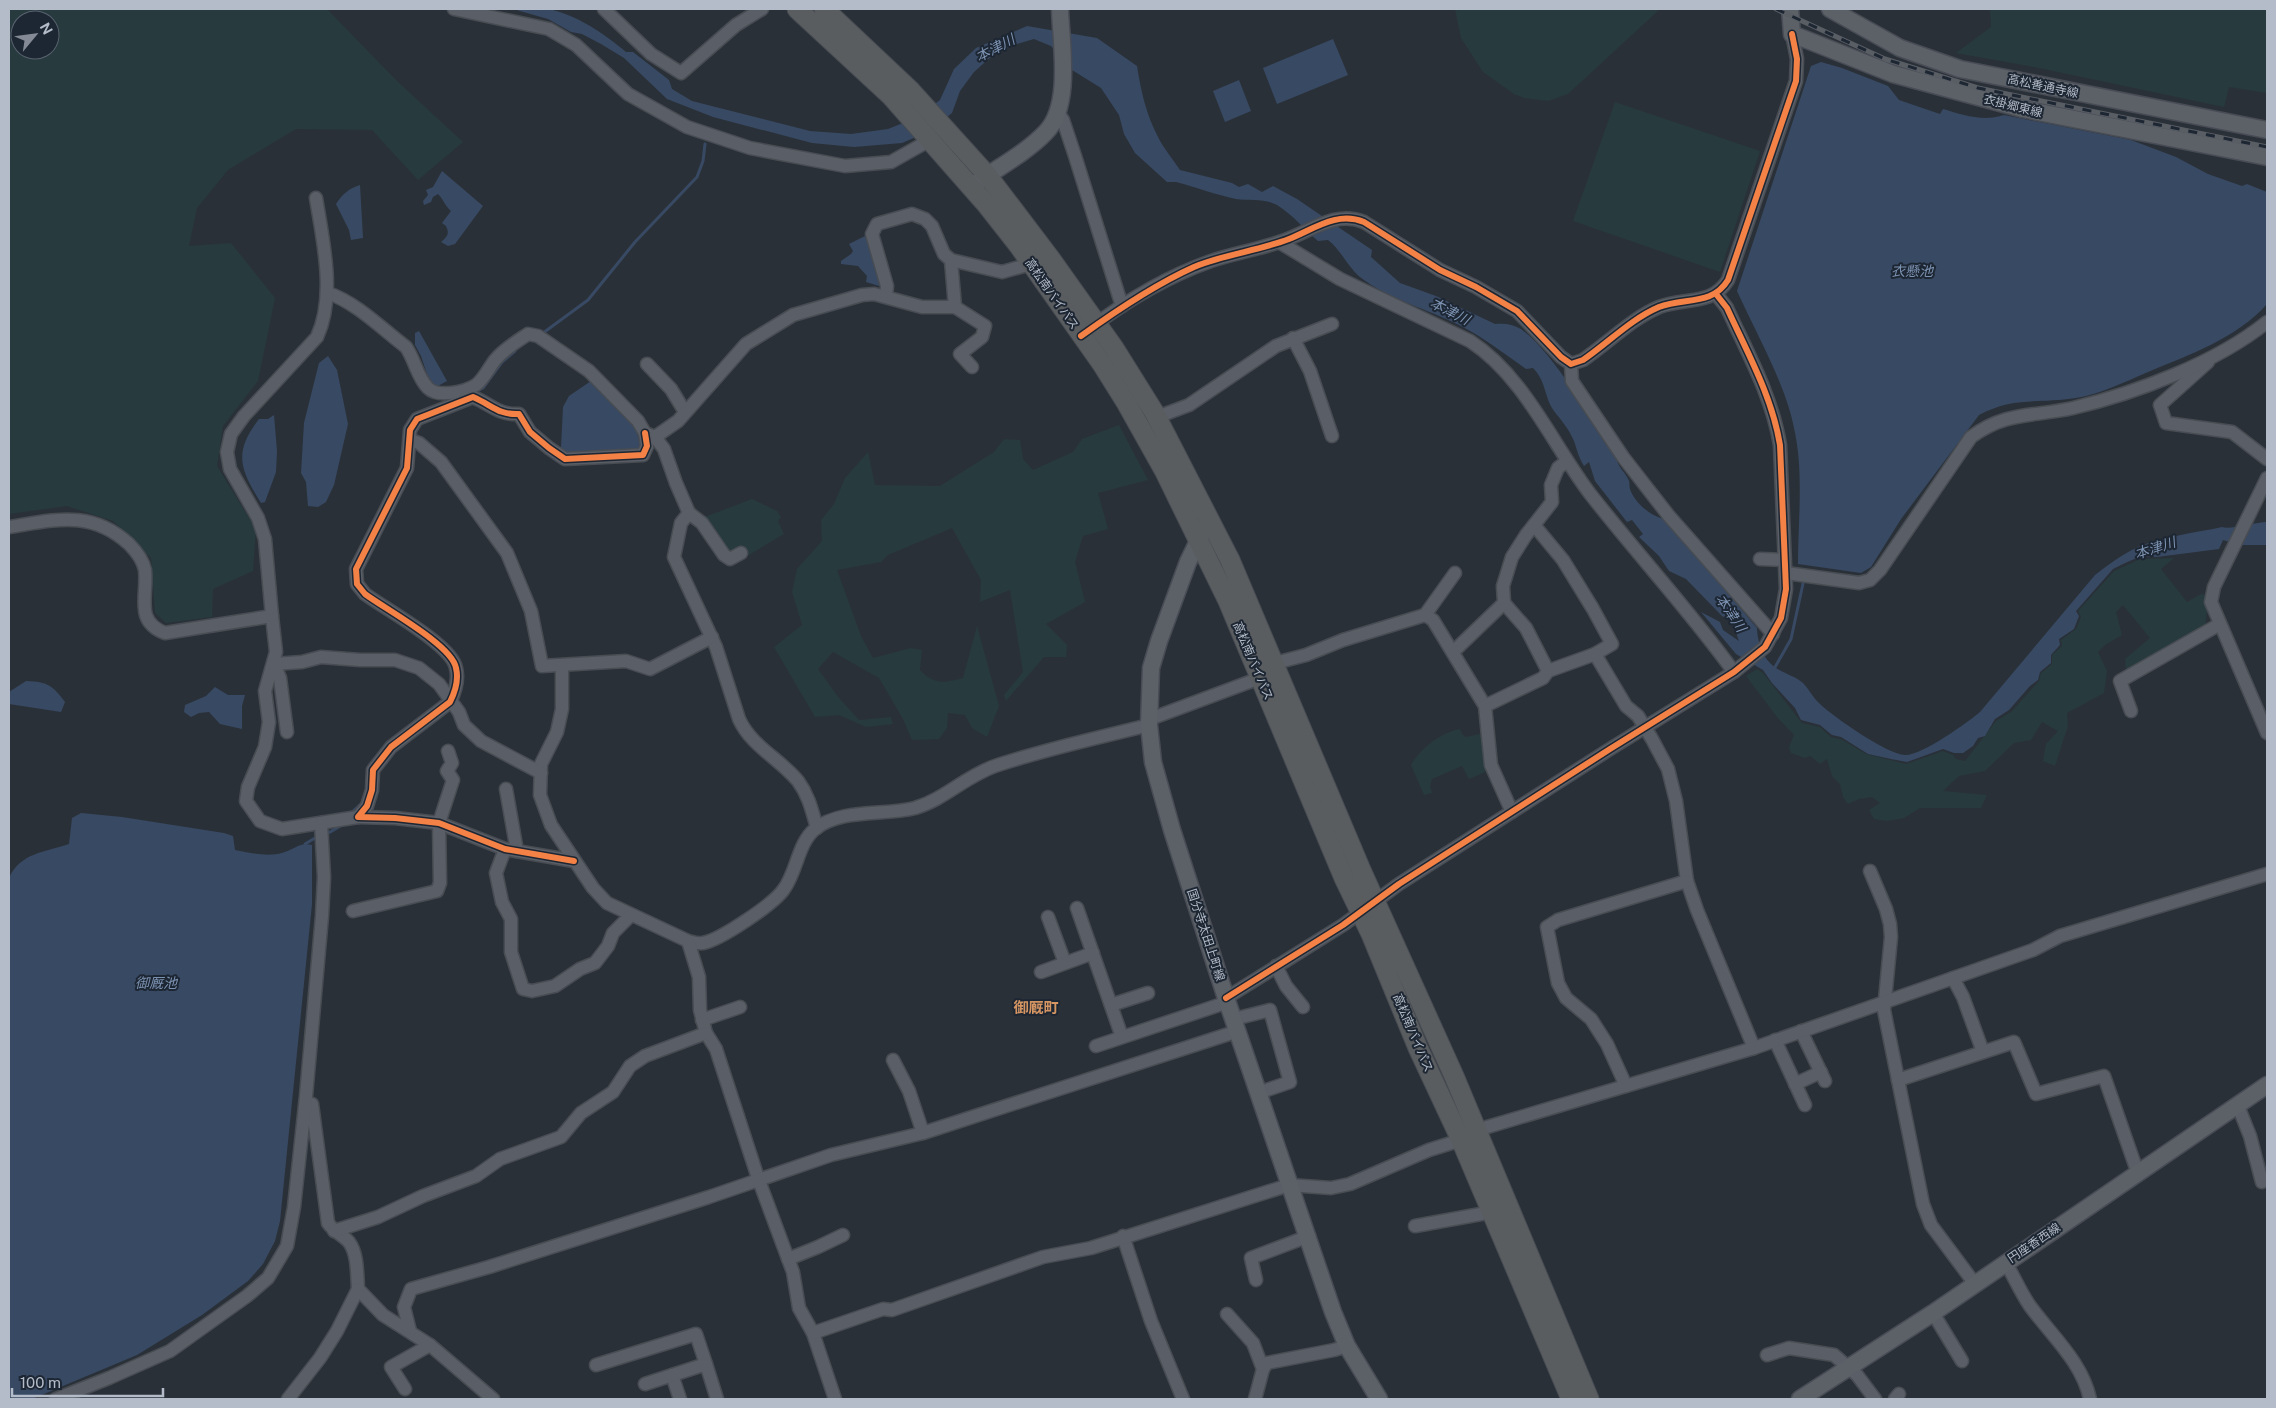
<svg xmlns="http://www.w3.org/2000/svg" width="2276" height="1408" viewBox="0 0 2276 1408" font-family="'Public Sans','Noto Sans JP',sans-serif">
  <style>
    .green { fill: #273a3e; fill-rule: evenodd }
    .water { fill: #384963 }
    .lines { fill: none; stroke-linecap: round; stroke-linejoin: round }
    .stream { stroke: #384963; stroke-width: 3 }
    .minor-casing { stroke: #484c53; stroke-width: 15 }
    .major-casing { stroke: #484c55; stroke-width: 19 }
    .highway-casing { stroke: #474c53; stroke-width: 21 }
    .minor { stroke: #5a5e66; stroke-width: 12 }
    .major { stroke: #5c6168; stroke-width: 16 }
    .highway { stroke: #5a5d60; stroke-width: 19 }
    .rail-casing { stroke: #595d64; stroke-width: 5 }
    .rail { stroke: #1d2633; stroke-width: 3; stroke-dasharray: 9; stroke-linecap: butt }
    .cycleway-casing { stroke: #1d2633; stroke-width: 9 }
    .cycleway { stroke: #f48246; stroke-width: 6 }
    .labels { text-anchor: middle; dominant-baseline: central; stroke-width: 4; stroke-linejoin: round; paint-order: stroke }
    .street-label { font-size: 12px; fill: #b4bcc9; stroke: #1d2633 }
    .water-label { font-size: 14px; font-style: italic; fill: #7c92b1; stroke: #1d2633 }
    .quarter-label { font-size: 15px; font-weight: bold; fill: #d59563; stroke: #1d2633 }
  </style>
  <rect width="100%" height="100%" fill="#2a3038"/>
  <g class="green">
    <path d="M9,9H327L397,81L463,142L418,180L372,130L296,129L228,170L197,208L189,246L231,243L275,298L258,381L223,426L217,466L256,529L253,571L213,589L212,617L166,623L155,613L151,558L113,521L67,506L9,514ZM20,20H50V50H20Z"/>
    <path d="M1455,9H1660L1568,94L1548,101L1524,98L1514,94L1483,72L1461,38Z"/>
    <path d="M1990,9H2267V93L2229,87L2224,107L2039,68L1956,53L1991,27Z"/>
    <path d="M1615,102L1760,151L1720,272L1573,221Z"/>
    <path d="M1119,425L1148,480L1098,493L1108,529L1083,536L1075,562L1085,602L1046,624L1067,645L1066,657H1044L1006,701L1004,695L1023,672L1010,590L980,602L981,580L952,528L888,555L881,562L837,570L861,636L873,658L911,648L922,650L920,670C934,685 944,683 963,678L977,626L999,706L987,737L972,728L965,715L948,713L947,728L939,739L912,740L903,719L879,678L833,652L818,669L839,698L859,720L891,717L893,724L866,727L839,715L815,717L774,647L802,625L792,592L797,569L822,541L821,520L834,504L845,478L868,452L875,485L940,486L994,452L1004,439L1020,440L1023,459L1033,470L1073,452L1082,439Z"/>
    <path d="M752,499L777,511L781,517L778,521L784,534L732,565L702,518Z"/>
    <path d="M2174,558L2161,569L2187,602L2201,594L2209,595L2205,628L2126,670L2125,659L2150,638L2123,605L2116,612L2122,635L2105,645L2098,652L2107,671L2104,693L2067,713L2068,726L2055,766L2043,761L2046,744L2058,731L2042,722L2031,740L2014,743L1985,771L1959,776L1943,791L1987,795L1981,808H1920L1904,818L1887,821L1874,819L1869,810L1880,803L1872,797L1859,799L1848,804L1843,797L1840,784L1832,776L1827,759L1820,764L1810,756L1805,758L1791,753L1789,747L1794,735L1777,717L1746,676L1757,669L1763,673L1802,723L1820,727L1831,737L1843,740L1866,754L1906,764L1943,751L1953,755L1956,759L1965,761L1996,721L2011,712L2039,681L2041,673L2052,664V655L2062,646L2061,640L2076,629L2081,617L2078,611L2114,571L2140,559Z"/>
    <path d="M1460,729L1462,734L1466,737L1484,733L1489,767L1483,773L1469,779L1462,766L1432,779L1430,786L1432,793L1424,795L1411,765C1421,748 1440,733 1460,729Z"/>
  </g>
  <g class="water">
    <path d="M513,9C524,9 538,7 548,9C578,15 604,34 626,52H633L669,80L672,89L692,101L810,131L851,134L888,129L918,117L940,100L954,69L976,48L1027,26L1097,38L1137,66C1141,91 1146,114 1158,137C1164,149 1173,159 1180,170L1232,183L1239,187L1248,184L1262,192L1273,186L1297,199L1372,250L1371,257L1400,283L1436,296L1495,324C1504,323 1513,324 1521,329C1554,353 1592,421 1616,456C1618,469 1625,471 1629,481C1630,483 1629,486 1630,489C1634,502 1651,517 1665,519L1757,628C1757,639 1762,655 1770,663C1778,672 1794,675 1803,683C1809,689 1813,698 1820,704C1834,717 1886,754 1905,755C1921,756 1967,723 1980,712L2095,575C2109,564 2123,554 2138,547C2164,536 2195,533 2222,527C2230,530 2255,522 2267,522V545H2240L2223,540L2219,549L2157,557L2141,556L2123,564L2113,569L2076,611L2079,616L2074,629L2059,639L2060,645L2051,655V663L2040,672L2038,680L2030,686L2009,710L1995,719L1985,736L1978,738L1973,746L1963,753H1954L1943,749L1907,762L1891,759L1868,754L1841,737L1832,735L1820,725L1801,720L1795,708L1772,683L1763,670L1736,654L1701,612L1720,622L1723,630L1739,641L1732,621L1722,616L1686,579L1669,571L1659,556L1639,537L1643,534L1632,520L1627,522L1595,481L1589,462L1584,466C1579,458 1577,450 1574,441C1569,429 1561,420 1554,411C1544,397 1547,383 1533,368L1526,369C1505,354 1483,337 1459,325C1427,309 1388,299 1360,277C1347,266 1341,250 1328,240L1318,241C1304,229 1293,215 1277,205C1264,198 1250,201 1236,199C1216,195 1196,187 1176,182H1167L1135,153L1124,134L1119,115L1101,88L1072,70L1051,46L1034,39L1017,44L994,54L974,72L960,91L952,113L930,131L902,143L854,147L812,143L713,117L667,99L624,58L601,44L582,34L571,32L548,19Z"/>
    <path d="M1333,39L1348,75L1277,104L1263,68Z"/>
    <path d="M1821,62L1842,68L1888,86L1899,100L1940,114L1943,109C1963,115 1983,122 2004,115L2131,140L2176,157L2208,174L2242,186L2247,184L2267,192V304C2237,338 2189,355 2148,372C2125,382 2100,394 2076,398C2039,404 2014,396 1979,415L1901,519L1871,567L1861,573L1798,564C1798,520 1804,472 1794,428C1786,385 1755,331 1737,291L1811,66Z"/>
    <path d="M1239,80L1251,111L1225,122L1213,91Z"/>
    <path d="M442,171L483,206L455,244L448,246L441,242C447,237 450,234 446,226L442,223L451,211C445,206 444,200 438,194L433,197L431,202L424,205L423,201L428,195L426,190L433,187Z"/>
    <path d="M360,185L363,238L351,240L349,230L336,204C343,193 349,189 360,185Z"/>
    <path d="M865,236L880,279L879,286L866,282L867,276L858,266L841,264V261L851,254L853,251L849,244Z"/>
    <path d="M419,331L447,381L438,386H434L429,380L421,356L415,345V333Z"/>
    <path d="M328,356L337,370L348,424L334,485L326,502L318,507L308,506L306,482L301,473L304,423L319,363Z"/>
    <path d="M591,381L635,426L637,431L640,446L637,450L566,453L561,448L563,407L569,396Z"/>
    <path d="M274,415L277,451L276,472L265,502L261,503C240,469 233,453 259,419H268Z"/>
    <path d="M26,681C48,682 52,685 65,702L61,712L9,704V692Z"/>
    <path d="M215,687L228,695H245L242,706V729L220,724L209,712L199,713L191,717L184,712L185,705L206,696Z"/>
    <path d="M81,813L122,817L224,833L233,836L235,850C249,853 268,857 282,853C294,850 299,842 312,845V904L280,1221L275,1241L263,1264L248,1281L202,1315L137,1355L32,1399H9V878C20,853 45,852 69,844L72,818Z"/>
  </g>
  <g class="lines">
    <g class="stream">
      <path d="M543,333L588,300L635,242L697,177L703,161L705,144"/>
      <path d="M473,393L483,388L502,362L515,351"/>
      <path d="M1774,669L1791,639L1804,579"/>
      <path d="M351,813L363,802"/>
      <path d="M325,835L342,825"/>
      <path d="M305,844L315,838"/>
    </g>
    <g class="minor-casing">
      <g id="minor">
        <path d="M454,9L549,29L576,45L628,94L687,127L750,148L845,166L891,162L930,140"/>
        <path d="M604,9L651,54L681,73L736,25L762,9"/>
        <path d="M1058,113L1063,120L1075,156L1122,306"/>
        <path d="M1279,242L1340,279L1470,341C1525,377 1552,444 1591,495C1638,555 1690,611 1734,672"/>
        <path d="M951,260L955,307"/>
        <path d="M328,293C357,303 382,329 406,347C415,360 417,377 428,388C438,398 465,392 476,385C483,380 489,368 495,360C504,349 516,342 528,334L538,336L589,371L638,421L645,433L655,437L664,449L676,483L689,513L681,523L674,557L716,647L739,719C751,746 780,759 798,781C809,796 812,811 817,828"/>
        <path d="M886,296L887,286L872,234L877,224L912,214L925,219L932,226L944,254L951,260L1002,272L1031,264"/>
        <path d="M1091,328C1126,301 1169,276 1211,261C1235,253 1261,249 1285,240C1311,231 1336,210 1364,222L1440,270L1476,287L1517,311L1561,357L1571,364L1583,360C1608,343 1631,319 1659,307C1685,297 1712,306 1728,280L1796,81L1797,59L1792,34"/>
        <path d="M1293,338L1310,371L1332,436"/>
        <path d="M2208,362L2160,405L2166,423L2232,432L2267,459"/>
        <path d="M647,364L671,389L685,412"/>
        <path d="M1571,364L1572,381L1623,457L1669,516L1773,634"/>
        <path d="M1157,417L1189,405L1276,346L1332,324"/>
        <path d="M655,437L678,421L746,344L793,315L862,295L874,294L922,307H955L985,326L982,337L960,354L972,367"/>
        <path d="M411,440L419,443L441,462L507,553L531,611L542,666L626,661L650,669L712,637"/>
        <path d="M2267,478L2214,587L2211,602L2267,733"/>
        <path d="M689,513L702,523L724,555L730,559L741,553"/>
        <path d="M1534,525L1563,560L1593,609L1612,644L1595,654"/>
        <path d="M9,527C55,520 91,509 129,544C136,551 143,560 145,570C148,596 134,621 165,633L272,616L276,652L265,691L269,722L265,747L248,787L246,801L260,821L282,829L358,817"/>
        <path d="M1760,559L1784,560"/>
        <path d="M1786,573L1859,583L1870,580L1880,570L1971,437C2006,411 2033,417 2073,408C2136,393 2216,363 2267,322"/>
        <path d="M1504,603L1526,628L1548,671"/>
        <path d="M1425,615L1455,573"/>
        <path d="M272,616L265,539L258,518L230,469L227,452L231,434L244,416L317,337C336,296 323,241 316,198"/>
        <path d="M1453,652L1504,603L1503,586L1512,557L1526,535L1552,502L1551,485L1558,468L1567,461"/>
        <path d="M1275,663L1306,655L1343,640L1425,615L1433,620L1485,706L1491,765L1512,812"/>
        <path d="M562,666V709L557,732L541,764L540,795L551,825L593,888L607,903L688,941C692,942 698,944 703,943C720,940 774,904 784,889C797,871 798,843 815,829C842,808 883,816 915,808C945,799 966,776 995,766C1045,749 1098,738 1149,725"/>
        <path d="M1485,706L1543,678L1548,671L1595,654L1626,706L1638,716L1652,739L1668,769L1676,801L1687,881L1697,910L1754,1048"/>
        <path d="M2131,711L2120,681L2220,624"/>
        <path d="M1150,719L1260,678"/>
        <path d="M287,732L280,678L274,664L302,662L321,657L360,660H395L419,668L439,684L459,712L464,725L481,741L541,773"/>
        <path d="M506,789L517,851"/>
        <path d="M505,849L496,873L502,902L511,919V952L523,989L532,991L555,986L580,969L595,963L608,946L613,933L630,916"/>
        <path d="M574,861L505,849L439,823L395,818L358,817L367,806L372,790L373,770L391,747L450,702C455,692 459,680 456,668C452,645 385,609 365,594L357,584L356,569L407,468L410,430L417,419L473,397C492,405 498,415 519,414L530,432L549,448L565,459L643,455L647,446L645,433"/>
        <path d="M1870,871L1886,909L1890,924L1891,937L1884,1010L1923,1204L1931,1225L1975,1284"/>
        <path d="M1077,908L1122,1037"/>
        <path d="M353,911L437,891L440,883L439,823L453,780L447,771L452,763L448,751"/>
        <path d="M1048,917L1065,963"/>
        <path d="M688,941L699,977L700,1010L706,1033L716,1049L758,1178L793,1272L799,1308L813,1333L835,1399"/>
        <path d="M1276,966L1286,986L1303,1007"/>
        <path d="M1041,972L1093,953"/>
        <path d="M1953,978L1963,997L1983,1052"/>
        <path d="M1226,998L1343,925L1399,884L1610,749L1734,672L1765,647L1781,618L1786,589L1780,445C1772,396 1747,352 1727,308L1716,294"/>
        <path d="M1111,1005L1148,993"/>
        <path d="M1234,1019L1270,1010L1290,1082L1258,1093"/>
        <path d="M702,1020L740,1007"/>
        <path d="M1801,1031L1825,1081"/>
        <path d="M1775,1040L1805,1105"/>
        <path d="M1096,1046L1228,1002"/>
        <path d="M893,1060L909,1091L923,1133"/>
        <path d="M1898,1080L2014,1042L2036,1094L2104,1076L2135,1165L2140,1171"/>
        <path d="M1795,1084L1821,1072"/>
        <path d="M1626,1086L1607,1044L1591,1019L1566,998L1558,983L1547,927L1558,920L1687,881"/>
        <path d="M312,1104L328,1223C334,1232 343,1235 349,1242C358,1254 357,1275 358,1289L383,1315L430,1345L493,1399"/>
        <path d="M2238,1106L2250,1136L2262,1182"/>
        <path d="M1477,1130L1754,1048L2033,950L2060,936L2267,874"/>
        <path d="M1415,1226L1492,1212"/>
        <path d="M334,1231L378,1217L423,1196L476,1176L500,1159L561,1137L581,1113L613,1092L630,1066L645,1056L706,1033"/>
        <path d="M1123,1236L1151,1321L1183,1399"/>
        <path d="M788,1259L818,1247L843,1235"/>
        <path d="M2006,1263C2014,1277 2021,1293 2030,1306C2052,1336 2082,1362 2090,1399"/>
        <path d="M1256,1280L1251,1258L1309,1236"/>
        <path d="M1933,1313L1962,1361"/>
        <path d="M1227,1314L1253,1343L1263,1369"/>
        <path d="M410,1331L404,1307L411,1289L489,1267L709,1197L831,1155L923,1133L1238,1031"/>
        <path d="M813,1333L883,1309L892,1310L1043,1257L1091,1248L1289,1185L1331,1188L1350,1184L1429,1150L1461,1140"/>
        <path d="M1767,1355L1789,1348L1834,1355L1857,1375L1875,1399"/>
        <path d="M596,1365L696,1334L706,1364"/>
        <path d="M672,1375L680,1399"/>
        <path d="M645,1384L706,1364L717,1399"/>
        <path d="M405,1389L391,1367L430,1345"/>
        <path d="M56,1399L109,1378L170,1351L247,1296L268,1278L287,1246L294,1207L306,1096L322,916L324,877L321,823"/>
        <path d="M288,1399L320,1358L337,1331L358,1289"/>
        <path d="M1255,1399L1263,1369L1267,1363L1334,1350L1347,1346"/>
        <path d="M1895,1399L1899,1394"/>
      </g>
    </g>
    <g class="major-casing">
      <g id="major">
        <path d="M1790,9L1792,34L1893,74L2023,109L2267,157"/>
        <path d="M1830,9L1900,48L1960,69L2267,130"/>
        <path d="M971,187C995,169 1025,154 1046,132C1072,105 1061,44 1060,9"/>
        <path d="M1203,531L1188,562L1159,641L1151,668L1149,725L1153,762L1172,830L1226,998L1333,1312L1347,1346L1379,1399"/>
        <path d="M1800,1399L1933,1313L2267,1085"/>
      </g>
    </g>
    <g class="highway-casing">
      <g id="highway">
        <path d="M797,9L891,96L986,204L1019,246L1102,364L1127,404L1164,470L1228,601L1344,878L1371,934L1418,1048L1461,1140L1571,1399"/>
        <path d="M824,9L911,91L987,175L1050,258L1114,348L1154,412L1230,560L1361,870L1454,1076L1589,1399"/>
      </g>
    </g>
    <use href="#minor" class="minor"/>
    <use href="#major" class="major"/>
    <use href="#highway" class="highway"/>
    <g class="rail-casing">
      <path id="rail" d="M1776,9L1885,59L1978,88L2267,147"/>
    </g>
    <use href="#rail" class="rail"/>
    <g class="cycleway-casing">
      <g id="cycleway">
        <path d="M1081,336C1117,310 1154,285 1194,267C1225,254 1258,251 1289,239C1314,229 1337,211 1364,222L1440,270L1476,287L1517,311L1561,357L1571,364L1583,360C1608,343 1631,319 1659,307C1685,297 1712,306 1728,280L1796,81L1797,59L1792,34"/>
        <path d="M574,861L505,849L439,823L395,818L358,817L367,806L372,790L373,770L391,747L450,702C455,692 459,680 456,668C452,645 385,609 365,594L357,584L356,569L407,468L410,430L417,419L473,397C492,405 498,415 519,414L530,432L549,448L565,459L643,455L647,446L645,433"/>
        <path d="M1226,998L1343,925L1399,884L1610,749L1734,672L1765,647L1781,618L1786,589L1780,445C1772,396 1747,352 1727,308L1716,294"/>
      </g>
    </g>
    <use href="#cycleway" class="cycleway"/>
  </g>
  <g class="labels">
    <g class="street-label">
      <text transform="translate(2043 86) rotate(12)">高松善通寺線</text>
      <text transform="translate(2013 106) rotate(14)">衣掛郷東線</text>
      <text transform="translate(1052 294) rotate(55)">高松南バイパス</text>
      <text transform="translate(1253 661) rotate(67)">高松南バイパス</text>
      <text transform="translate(1206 935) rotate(72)">国分寺太田上町線</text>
      <text transform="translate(1413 1033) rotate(67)">高松南バイパス</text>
      <text transform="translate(2034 1243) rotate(-34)">円座香西線</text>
    </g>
    <g class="water-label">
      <text transform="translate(995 48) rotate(-28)">本津川</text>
      <text x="1912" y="271">衣懸池</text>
      <text transform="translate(1450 311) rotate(27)">本津川</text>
      <text transform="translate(2155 548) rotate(-18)">本津川</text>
      <text transform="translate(1731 613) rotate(56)">本津川</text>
      <text x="156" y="983">御厩池</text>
    </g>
    <g class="quarter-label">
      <text x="1036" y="1007">御厩町</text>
    </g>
  </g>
  <rect width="2276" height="1408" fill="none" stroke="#b4bcc9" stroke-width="20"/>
  <g transform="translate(35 35) rotate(61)"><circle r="24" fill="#1d2633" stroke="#59626f"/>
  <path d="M0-4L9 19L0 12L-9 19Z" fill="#848b96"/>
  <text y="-8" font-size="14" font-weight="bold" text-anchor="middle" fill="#b4bcc9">N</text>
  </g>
  <path d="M12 1388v8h151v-8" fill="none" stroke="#b4bcc9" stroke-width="2.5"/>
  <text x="20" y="1388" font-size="15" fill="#b4bcc9" stroke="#1d2633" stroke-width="4" paint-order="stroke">100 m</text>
</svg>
